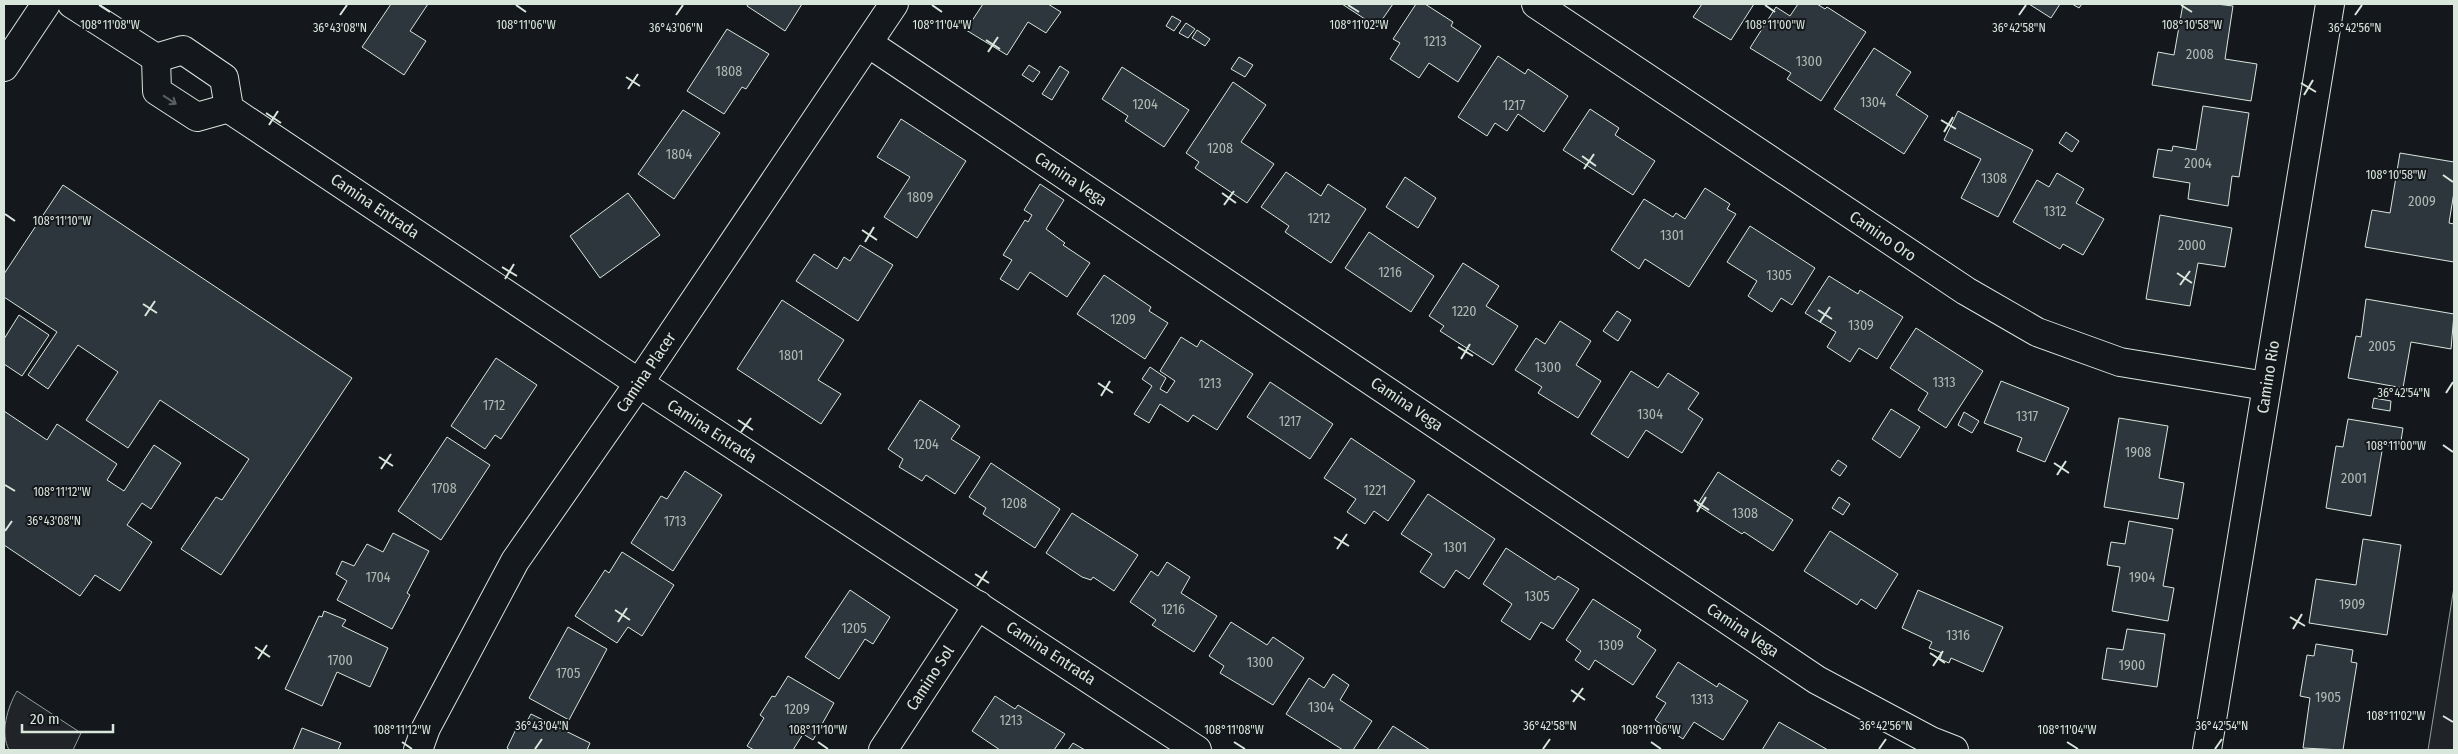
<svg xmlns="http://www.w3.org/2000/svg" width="2458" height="754" viewBox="0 0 2458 754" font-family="'Fira Sans Condensed',sans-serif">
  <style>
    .green { fill: #202428; stroke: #939e99 }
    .building { fill: #2c363c; stroke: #d8e6dc }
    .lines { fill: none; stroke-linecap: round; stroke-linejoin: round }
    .minor-casing { stroke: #d8e6dc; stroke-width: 30 }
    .highway-casing { stroke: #d8e6dc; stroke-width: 30 }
    .minor { stroke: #14181c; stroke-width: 28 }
    .highway { stroke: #14181c; stroke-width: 28 }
    .oneway { stroke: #59605f }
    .ticks { fill: none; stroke: #d8e6dc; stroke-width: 2 }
    .labels { text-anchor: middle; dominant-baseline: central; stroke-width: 4; stroke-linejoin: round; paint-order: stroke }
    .number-label { font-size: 14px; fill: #adbab4 }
    .street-label { font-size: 16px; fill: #d8e6dc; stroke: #14181c }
    .ticks-label { font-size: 12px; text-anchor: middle; fill: #d8e6dc; stroke: #14181c; stroke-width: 4; stroke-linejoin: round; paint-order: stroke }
  </style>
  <rect width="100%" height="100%" fill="#14181c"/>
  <g class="green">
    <path d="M2454,587V750H2428Z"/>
    <path d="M17,691L81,733L73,750H9C0,733 7,708 17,691Z"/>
  </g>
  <g class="building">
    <path d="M391,4H428L410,31L426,41L404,75L362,47Z"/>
    <path d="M748,4H802L785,31L747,6Z"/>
    <path d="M983,4H1048L1061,12L1046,33L1028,22L1007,55L966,30Z"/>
    <path d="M1342,4H1393L1377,27Z"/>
    <path d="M1416,4H1425L1453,22L1451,26L1481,46L1458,82L1429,63L1419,78L1390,59L1400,43L1393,39Z"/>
    <path d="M1702,4H1754L1731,40L1693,17Z"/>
    <path d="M1798,4H1817L1825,9L1827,7L1866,32L1821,101L1787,79L1791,73L1750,48L1776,7L1790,16Z"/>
    <path d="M2029,4H2060L2051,18Z"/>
    <path d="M2072,4H2082L2079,8Z"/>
    <path d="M2183,4H2216L2233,6L2225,59L2257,64L2251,101L2152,85L2158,52L2174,55Z"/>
    <path d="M1172,16L1181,21L1174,31L1166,26Z"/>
    <path d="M1186,23L1195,29L1188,38L1179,33Z"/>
    <path d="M727,29L769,54L746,89L742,87L724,114L687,91Z"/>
    <path d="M1197,30L1210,39L1205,46L1192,38Z"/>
    <path d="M1874,48L1911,72L1896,95L1928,116L1904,154L1834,109Z"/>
    <path d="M1498,56L1525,74L1528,69L1568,96L1544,132L1518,114L1507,131L1495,123L1487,136L1458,117Z"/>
    <path d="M1239,57L1253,65L1245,77L1231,69Z"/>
    <path d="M1029,65L1040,72L1033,82L1022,75Z"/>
    <path d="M1060,66L1069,72L1052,100L1042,94Z"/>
    <path d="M1122,67L1189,110L1164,147L1125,121L1128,116L1102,99Z"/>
    <path d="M1233,82L1266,105L1241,142L1274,164L1247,203L1195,168L1199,162L1186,153Z"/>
    <path d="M2203,106L2249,113L2239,177L2232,176L2228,206L2188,199L2190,183L2153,177L2158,149L2172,151L2173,146L2196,150Z"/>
    <path d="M1590,109L1619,128L1615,135L1655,161L1633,195L1563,150Z"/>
    <path d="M683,110L720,133L674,199L638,174Z"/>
    <path d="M1958,111L2033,150L1998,217L1961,198L1981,159L1944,140Z"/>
    <path d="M901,119L966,161L917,238L884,217L910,177L877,157Z"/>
    <path d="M2066,132L2079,141L2072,152L2059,143Z"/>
    <path d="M2400,153L2454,162V192L2449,223L2454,224V262L2365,247L2372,210L2390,213Z"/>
    <path d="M1286,172L1321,196L1328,184L1366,209L1331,263L1285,232L1289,226L1261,207Z"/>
    <path d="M2057,173L2084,189L2076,203L2104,219L2083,255L2063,244L2060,249L2013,222L2037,180L2049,187Z"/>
    <path d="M1405,177L1436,198L1418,228L1386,207Z"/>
    <path d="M1040,184L1064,200L1046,229L1065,243L1063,245L1090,263L1067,297L1030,272L1018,290L1000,279L1012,260L1003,255L1025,220L1028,222L1032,215L1024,210Z"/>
    <path d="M63,185L352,378L221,575L181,549L216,497L222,500L249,459L160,400L128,448L86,420L118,372L78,345L48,389L28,375L57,332L4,297V274Z"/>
    <path d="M1705,188L1730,204L1727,209L1736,214L1689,287L1645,259L1639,269L1611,250L1644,199L1673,217L1676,213L1685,219Z"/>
    <path d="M628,193L660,235L600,278L570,236Z"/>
    <path d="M2160,215L2232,228L2225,267L2198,263L2190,306L2146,299Z"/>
    <path d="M1750,226L1815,268L1792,305L1781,298L1772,312L1748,296L1757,281L1727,262Z"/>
    <path d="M1369,232L1434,276L1411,312L1345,268Z"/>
    <path d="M860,245L893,265L858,321L796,281L814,254L837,269L844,257L850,261Z"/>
    <path d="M1463,263L1499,286L1486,306L1518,326L1493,365L1440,331L1444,326L1429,316Z"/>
    <path d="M1104,275L1151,307L1149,311L1168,323L1145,359L1077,314Z"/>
    <path d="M1829,276L1858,294L1860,290L1903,317L1877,359L1859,348L1850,362L1827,347L1836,332L1805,313Z"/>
    <path d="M2366,299L2454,314L2451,349L2411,342L2403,388L2348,378L2356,336L2361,337Z"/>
    <path d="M782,300L844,340L818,380L841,394L821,424L737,369Z"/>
    <path d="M1617,311L1631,320L1618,341L1603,331Z"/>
    <path d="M19,315L49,335L22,376L4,364V339Z"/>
    <path d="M1560,321L1591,341L1576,365L1601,381L1578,418L1538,393L1542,387L1515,370L1536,338L1545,344Z"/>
    <path d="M1916,328L1983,371L1946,428L1918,410L1928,393L1890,368Z"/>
    <path d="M1181,337L1197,347L1201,340L1253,374L1217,430L1193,415L1188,422L1160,404L1149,423L1134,414L1152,386L1142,379L1150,367L1166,378L1160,389L1167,393L1175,381L1160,371Z"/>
    <path d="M496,358L537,385L501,439L495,435L485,449L451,426Z"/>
    <path d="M1631,371L1658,388L1668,373L1699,393L1688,409L1703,419L1682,453L1646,430L1628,458L1591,434Z"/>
    <path d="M2001,381L2069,408L2045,462L2017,451L2022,438L1984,423Z"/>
    <path d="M1270,382L1333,424L1310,459L1247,417Z"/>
    <path d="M2374,398L2391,401L2390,411L2372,408Z"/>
    <path d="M920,400L960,426L951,439L980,457L955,494L926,475L922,481L899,467L903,459L888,449Z"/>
    <path d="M1891,409L1920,427L1900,458L1872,439Z"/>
    <path d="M4,411L47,440L57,424L117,464L107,480L124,491L154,445L181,463L151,509L142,503L127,525L152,542L120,591L95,575L80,596L4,545Z"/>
    <path d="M1964,412L1979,421L1972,433L1958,425Z"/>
    <path d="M2119,418L2168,426L2159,478L2184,483L2178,519L2104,507Z"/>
    <path d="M2348,419L2403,428L2400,447L2383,445L2371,516L2326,508L2336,446L2343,447Z"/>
    <path d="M447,437L490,465L441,540L398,511Z"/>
    <path d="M1351,438L1415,481L1388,521L1374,511L1365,524L1347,512L1356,499L1324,478Z"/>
    <path d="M1838,460L1847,466L1840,476L1831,470Z"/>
    <path d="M991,463L1060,509L1035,548L983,514L986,508L969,497Z"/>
    <path d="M685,471L722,495L673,571L631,543L661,496L667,499Z"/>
    <path d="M1718,472L1793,520L1773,551L1744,532L1742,534L1697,505Z"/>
    <path d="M1428,494L1495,539L1469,579L1456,570L1444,588L1420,572L1432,554L1401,534Z"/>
    <path d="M1839,497L1850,504L1843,515L1832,508Z"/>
    <path d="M1072,513L1138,555L1114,591L1093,577L1091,580L1082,577L1046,553Z"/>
    <path d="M2129,521L2173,529L2163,586L2174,588L2168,621L2112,611L2120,567L2107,565L2111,542L2125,544Z"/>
    <path d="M1830,531L1898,574L1876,609L1861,599L1857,605L1804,571Z"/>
    <path d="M393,533L429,551L407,593L410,595L392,629L337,600L347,581L336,574L342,561L354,566L367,544L383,552Z"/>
    <path d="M2363,539L2401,545L2387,635L2309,623L2316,579L2356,585Z"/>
    <path d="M1506,548L1555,580L1558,576L1579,589L1553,629L1541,622L1530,640L1501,621L1512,604L1483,584Z"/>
    <path d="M622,552L674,585L642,636L628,627L617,643L575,616L605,570L609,573Z"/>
    <path d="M1167,562L1190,577L1181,593L1217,616L1194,652L1152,625L1156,620L1130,602L1151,571L1158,576Z"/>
    <path d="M850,590L890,617L873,644L865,639L839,679L805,657Z"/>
    <path d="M1918,590L2003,627L1983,672L1951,658L1949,663L1940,659L1942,653L1929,648L1932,642L1902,628Z"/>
    <path d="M1593,599L1641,630L1637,637L1656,650L1633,685L1595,660L1589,670L1575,660L1581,651L1566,640Z"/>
    <path d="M324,611L346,620L342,626L388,648L370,687L337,672L322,706L285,689L319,616L322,617Z"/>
    <path d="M1231,622L1267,645L1273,637L1304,658L1273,705L1220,673L1224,666L1209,656Z"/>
    <path d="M568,627L607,649L569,720L529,698Z"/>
    <path d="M2127,629L2165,634L2157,687L2102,679L2107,648L2123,650Z"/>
    <path d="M2316,644L2353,650L2351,662L2357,663L2343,750L2303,748L2310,698L2300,696L2307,655L2314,656Z"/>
    <path d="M1678,662L1717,687L1719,683L1748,701L1723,740L1694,722L1683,739L1655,720L1666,703L1656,697Z"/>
    <path d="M1333,674L1349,685L1340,700L1372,721L1353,750H1343L1286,714L1309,678L1324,688Z"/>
    <path d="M788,676L834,703L813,740L803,734L793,750H754L747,746L764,718L760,715L772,696L775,697Z"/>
    <path d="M995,696L1015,709L1018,705L1065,734L1054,750H1000L972,731Z"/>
    <path d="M531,714L590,743L587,750H510L507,748L517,727L522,730Z"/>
    <path d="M1779,722L1828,750H1762Z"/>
    <path d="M1393,726L1430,750H1377Z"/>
    <path d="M302,728L341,743L338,750H293Z"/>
    <path d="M1073,743L1085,750H1068Z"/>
  </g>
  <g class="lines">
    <g class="minor-casing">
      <g id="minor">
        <path d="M72,4L156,58L183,50L224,78L229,108L234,112L639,383L1197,750"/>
        <path d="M1536,4L1966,291L2037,332L2120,362L2266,386"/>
        <path d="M868,43L1817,680L1931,741L1954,750"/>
        <path d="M156,58L157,91L197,117L229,108"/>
        <path d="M418,750L426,728L515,561L639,383L894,4"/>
        <path d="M883,750L978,605"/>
        <path d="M2207,750L2330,4"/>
      </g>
    </g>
    <g class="highway-casing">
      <path id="highway" d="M4,67L46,4"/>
    </g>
    <use href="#minor" class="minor"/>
    <use href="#highway" class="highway"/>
  </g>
  <defs><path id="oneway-shaft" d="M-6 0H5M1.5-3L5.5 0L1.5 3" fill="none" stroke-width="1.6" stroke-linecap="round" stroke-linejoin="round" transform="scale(1.25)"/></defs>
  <use class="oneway" href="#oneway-shaft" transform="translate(170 100) rotate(33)"/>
  <path class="ticks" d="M99,5L110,12M516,5L526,12M932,5L942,12M1348,5L1359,12M1765,5L1775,12M2181,5L2192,12M340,15L347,5M676,15L683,5M2019,15L2026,5M2355,15L2362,5M986,40L1000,49M988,52L998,37M626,77L640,86M2301,83L2316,92M628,89L638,74M2304,95L2313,80M266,113L281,123M1941,120L1956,129M269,125L278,111M1944,132L1953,117M1582,156L1596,166M1584,169L1594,154M2443,175L2453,182M1222,193L1236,203M1224,205L1234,191M5,214L15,221M862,230L877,240M865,242L874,227M502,267L517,276M2177,273L2192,283M505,279L514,264M2180,285L2190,271M143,304L157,313M1818,310L1832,319M145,316L155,301M1820,322L1830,307M1458,347L1473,356M1461,359L1470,344M1098,383L1113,393M2446,393L2453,382M1101,396L1110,381M738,420L753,430M741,432L751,418M2443,445L2453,452M379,457L393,466M2054,463L2069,473M381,469L391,454M2057,475L2066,461M5,485L15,491M1694,500L1709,510M1697,512L1706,497M5,531L12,521M1334,537L1349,546M1337,549L1347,534M975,574L989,583M977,586L987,571M615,610L630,620M2290,617L2305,626M618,622L627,608M2293,629L2302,614M255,647L270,657M1930,653L1945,663M258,659L267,645M1933,666L1943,651M1571,690L1585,700M1573,702L1583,688M2443,716L2453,722M402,742L412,749M818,742L828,749M1234,742L1245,749M1651,742L1661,749M2067,742L2078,749M535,749L542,739M1543,749L1550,739M1879,749L1886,739M2215,749L2222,739"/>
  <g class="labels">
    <g class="number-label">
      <text x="1435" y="41">1213</text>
      <text x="2200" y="54">2008</text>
      <text x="1809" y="61">1300</text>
      <text x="729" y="71">1808</text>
      <text x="1873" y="102">1304</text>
      <text x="1145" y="104">1204</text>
      <text x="1514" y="105">1217</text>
      <text x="1220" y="148">1208</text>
      <text x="679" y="154">1804</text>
      <text x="2198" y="163">2004</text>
      <text x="1994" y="178">1308</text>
      <text x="920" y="197">1809</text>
      <text x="2422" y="201">2009</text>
      <text x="2055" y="211">1312</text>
      <text x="1319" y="218">1212</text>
      <text x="1672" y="235">1301</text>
      <text x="2192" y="245">2000</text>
      <text x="1390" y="272">1216</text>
      <text x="1779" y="275">1305</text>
      <text x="1464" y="311">1220</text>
      <text x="1123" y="319">1209</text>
      <text x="1861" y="325">1309</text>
      <text x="2382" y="346">2005</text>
      <text x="791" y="355">1801</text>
      <text x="1548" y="367">1300</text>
      <text x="1944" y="382">1313</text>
      <text x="1210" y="383">1213</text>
      <text x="494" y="405">1712</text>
      <text x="1650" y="414">1304</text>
      <text x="2027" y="416">1317</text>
      <text x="1290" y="421">1217</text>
      <text x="926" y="444">1204</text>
      <text x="2138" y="452">1908</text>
      <text x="2354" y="478">2001</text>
      <text x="444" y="488">1708</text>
      <text x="1375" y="490">1221</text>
      <text x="1014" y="503">1208</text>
      <text x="1745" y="513">1308</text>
      <text x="675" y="521">1713</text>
      <text x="1455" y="547">1301</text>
      <text x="378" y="577">1704</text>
      <text x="2142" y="577">1904</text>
      <text x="1537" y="596">1305</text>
      <text x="2352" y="604">1909</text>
      <text x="1173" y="609">1216</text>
      <text x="854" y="628">1205</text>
      <text x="1958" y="635">1316</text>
      <text x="1611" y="645">1309</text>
      <text x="340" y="660">1700</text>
      <text x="1260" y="662">1300</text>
      <text x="2132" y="665">1900</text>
      <text x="568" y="673">1705</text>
      <text x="2328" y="697">1905</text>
      <text x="1702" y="699">1313</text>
      <text x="1321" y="707">1304</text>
      <text x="797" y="709">1209</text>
      <text x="1011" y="720">1213</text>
    </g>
    <g class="street-label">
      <text transform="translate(1071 179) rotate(34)">Camina Vega</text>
      <text transform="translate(375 206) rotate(34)">Camina Entrada</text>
      <text transform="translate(1883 236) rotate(34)">Camino Oro</text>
      <text transform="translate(646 372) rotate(-56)">Camina Placer</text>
      <text transform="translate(2268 377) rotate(-81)">Camino Rio</text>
      <text transform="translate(1407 404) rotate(34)">Camina Vega</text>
      <text transform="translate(712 431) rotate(33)">Camina Entrada</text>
      <text transform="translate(1743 630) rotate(34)">Camina Vega</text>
      <text transform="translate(1051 653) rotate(33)">Camina Entrada</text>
      <text transform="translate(930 678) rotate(-57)">Camino Sol</text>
    </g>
  </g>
  <g class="ticks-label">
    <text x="110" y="29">108°11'08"W</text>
    <text x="526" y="29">108°11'06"W</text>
    <text x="942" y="29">108°11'04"W</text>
    <text x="1359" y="29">108°11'02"W</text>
    <text x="1775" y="29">108°11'00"W</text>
    <text x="2192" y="29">108°10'58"W</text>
    <text x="340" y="32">36°43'08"N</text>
    <text x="676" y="32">36°43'06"N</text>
    <text x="2019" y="32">36°42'58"N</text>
    <text x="2355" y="32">36°42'56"N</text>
    <text x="2396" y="179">108°10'58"W</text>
    <text x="62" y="225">108°11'10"W</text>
    <text x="2404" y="397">36°42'54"N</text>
    <text x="2396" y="450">108°11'00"W</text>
    <text x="62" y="496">108°11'12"W</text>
    <text x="54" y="525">36°43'08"N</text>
    <text x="2396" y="720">108°11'02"W</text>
    <text x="542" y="730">36°43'04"N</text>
    <text x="1550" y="730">36°42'58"N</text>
    <text x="1886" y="730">36°42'56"N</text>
    <text x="2222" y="730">36°42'54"N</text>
    <text x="402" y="734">108°11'12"W</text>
    <text x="818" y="734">108°11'10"W</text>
    <text x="1234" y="734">108°11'08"W</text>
    <text x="1651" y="734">108°11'06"W</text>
    <text x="2067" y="734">108°11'04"W</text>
  </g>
  <rect width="2458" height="754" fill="none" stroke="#d8e6dc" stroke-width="10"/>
  <path d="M22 724v8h91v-8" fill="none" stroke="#d8e6dc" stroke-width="2.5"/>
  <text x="30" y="724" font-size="15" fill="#d8e6dc" stroke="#14181c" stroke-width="4" paint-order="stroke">20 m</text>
</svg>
